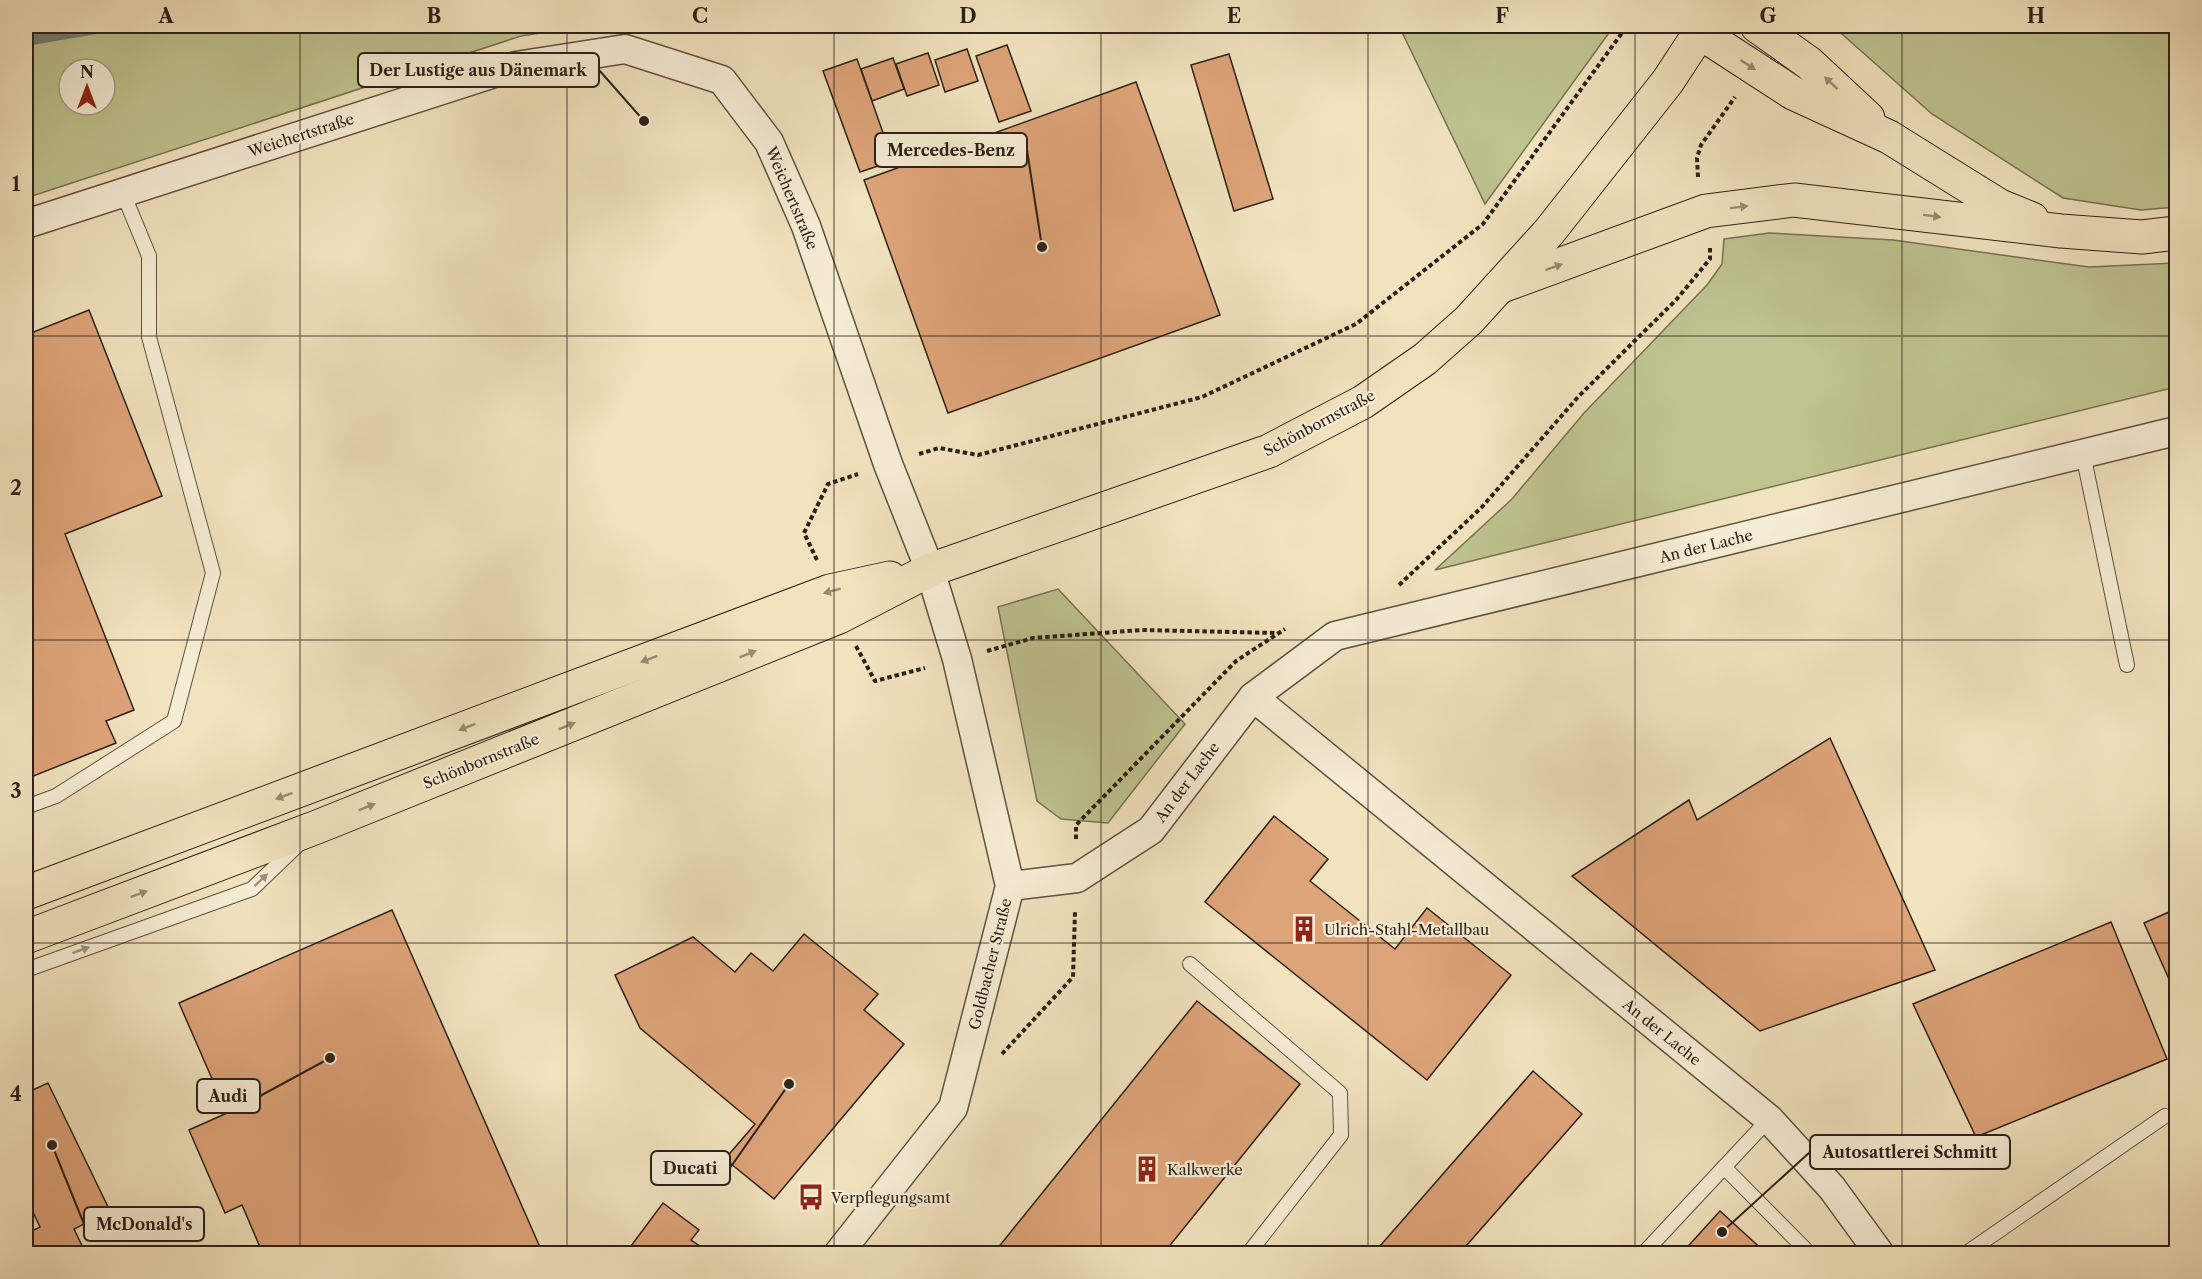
<svg xmlns="http://www.w3.org/2000/svg" width="2202" height="1279" viewBox="0 0 2202 1279" font-family="'Libre Caslon Text',serif">
  <style>
    .green { fill: #bec38f; stroke: #757254; stroke-width: 1.5; fill-rule: evenodd }
    .lines { fill: none; stroke-linecap: round; stroke-linejoin: round }
    .stream { stroke: #6f7f76; stroke-width: 10 }
    .building { fill: #dea479; stroke: #2c201a; stroke-width: 1.5 }
    .lane-casing { stroke: #5d5143; stroke-width: 16 }
    .street-casing { stroke: #5d5143; stroke-width: 31 }
    .primary-casing { stroke: #2c201a; stroke-width: 35 }
    .highway-casing { stroke: #2c201a; stroke-width: 35 }
    .path { stroke: #2c201a; stroke-width: 4; stroke-dasharray: 4.5 3; stroke-linecap: butt }
    .lane { stroke: #f6edd5; stroke-width: 14 }
    .street { stroke: #f6edd5; stroke-width: 28 }
    .primary { stroke: #f1e3be; stroke-width: 33 }
    .highway { stroke: #f1e3be; stroke-width: 33 }
    .oneway { fill: #988b74 }
    .oneway2 { fill: #9b9181 }
    .grid { fill: none; stroke: #2c201a; stroke-width: 1.5; stroke-opacity: 0.55 }
    .labels { text-anchor: middle; dominant-baseline: central; stroke-width: 4.5; stroke-linejoin: round; paint-order: stroke }
    .street-label { font-size: 15px; fill: #2c201a; stroke: #f6edd5 }
    .poi-label { font-size: 15px; fill: #2c201a; stroke: #f6edd5; text-anchor: start }
    .leader { fill: none; stroke: #2c201a; stroke-width: 2 }
    .callout-dot { fill: #2c201a; stroke: #f6edd5; stroke-width: 2 }
    .callout { fill: #f6edd5; stroke: #2c201a; stroke-width: 2 }
    .callout-label { font-size: 16px; text-anchor: middle; font-weight: bold; fill: #2c201a }
    .neatline { fill: none; stroke: #2c201a; stroke-width: 2 }
    .grid-label { font-size: 20px; text-anchor: middle; font-weight: bold; fill: #2c201a }
  </style>
  <rect width="100%" height="100%" fill="#f1e3be"/>
  <filter id="stains"><feTurbulence type="fractalNoise" baseFrequency=".00333" numOctaves="4"/><feColorMatrix values="0 0 0 0 .2 0 0 0 0 .09 0 0 0 0 .02 0 0 0 .5 -.17"/></filter>
  <radialGradient id="worn" r=".72"><stop offset=".6" stop-color="#630" stop-opacity="0"/><stop offset="1" stop-color="#630" stop-opacity=".3"/></radialGradient>
  <g class="green">
    <path d="M26,26H585L521,36L26,198ZM69,69H105V105H69Z"/>
    <path d="M1399,26H1614L1485,204Z"/>
    <path d="M1833,26H2176V207L2141,210L2063,198L1932,114Z"/>
    <path d="M1769,233L1893,240L2089,267L2176,263V387L1435,570L1512,499L1584,413L1707,285L1722,264L1724,239Z"/>
    <path d="M1058,589L1185,724L1108,823L1061,819L1037,801L998,607Z"/>
  </g>
  <g class="lines">
    <path class="stream" d="M26,41L113,26"/>
  </g>
  <g class="building">
    <path d="M1007,45L1031,111L999,122L976,56Z"/>
    <path d="M967,49L978,81L945,92L935,60Z"/>
    <path d="M928,53L939,85L907,96L896,64Z"/>
    <path d="M1229,54L1273,199L1234,211L1191,65Z"/>
    <path d="M893,58L904,89L872,101L861,69Z"/>
    <path d="M857,59L893,161L860,172L823,71Z"/>
    <path d="M1136,82L1220,315L948,413L864,180Z"/>
    <path d="M89,310L162,496L65,534L134,710L106,721L116,743L26,779V335Z"/>
    <path d="M1830,738L1935,970L1760,1031L1572,876L1689,800L1697,820Z"/>
    <path d="M1274,816L1328,859L1310,881L1395,949L1427,908L1511,975L1427,1080L1205,902Z"/>
    <path d="M2176,909V995L2144,923Z"/>
    <path d="M392,910L543,1254H263L242,1205L225,1213L189,1130L227,1113L179,1003Z"/>
    <path d="M2111,922L2167,1059L1976,1137L1913,1004Z"/>
    <path d="M804,934L878,994L864,1010L904,1044L774,1199L725,1159L755,1124L640,1028L615,975L693,937L735,972L751,953L773,971Z"/>
    <path d="M1197,1001L1300,1084L1163,1254H993Z"/>
    <path d="M1533,1071L1582,1114L1459,1254H1373Z"/>
    <path d="M48,1083L110,1211L74,1229L86,1254H26V1234L40,1227L26,1197V1093Z"/>
    <path d="M663,1203L699,1230L691,1240L707,1251L705,1254H625Z"/>
    <path d="M1720,1211L1767,1254H1681Z"/>
  </g>
  <g class="lines">
    <g class="lane-casing">
      <g id="lane">
        <path d="M2083,454L2127,665"/>
        <path d="M26,807L56,796L174,721L213,573L149,337V256L123,193"/>
        <path d="M1190,964L1340,1093L1341,1135L1248,1254"/>
        <path d="M26,970L252,889L298,845"/>
        <path d="M1724,1167L1810,1254"/>
        <path d="M1643,1254L1769,1119"/>
        <path d="M1965,1254L2165,1116"/>
      </g>
    </g>
    <g class="street-casing">
      <g id="street">
        <path d="M26,224L516,66L625,49L722,80L769,142L806,226L888,464L930,570L957,659L1010,886L953,1108L838,1254"/>
        <path d="M1253,697L1769,1119L1832,1188L1880,1254"/>
        <path d="M1010,886L1077,878L1151,830L1253,697L1335,636L2176,431"/>
      </g>
    </g>
    <g class="primary-casing">
      <g id="primary">
        <path d="M26,893L830,591L890,578"/>
        <path d="M26,937L317,827L839,617L930,570L1269,451L1363,402L1425,359L1469,320L1549,232L1668,81L1704,26"/>
      </g>
    </g>
    <g class="highway-casing">
      <g id="highway">
        <path d="M1757,26L1809,63L1868,118"/>
        <path d="M1699,32L1793,93L1889,137L2000,206L2032,219"/>
        <path d="M1499,287L1706,211L1794,200L2061,231L2142,237L2176,233"/>
      </g>
    </g>
    <g class="path">
      <path d="M1698,177L1697,158L1701,145L1735,97"/>
      <path d="M919,454L939,448L978,455L1202,397L1356,324L1483,224L1627,26"/>
      <path d="M817,560L804,533L828,484L858,474"/>
      <path d="M1399,585L1482,507L1578,397L1676,300L1710,259V247"/>
      <path d="M856,646L875,681L925,668"/>
      <path d="M987,651L1033,638L1142,630L1276,633"/>
      <path d="M1076,839V825L1236,661L1285,629"/>
      <path d="M1002,1054L1073,977L1075,912"/>
    </g>
    <use href="#lane" class="lane"/>
    <use href="#street" class="street"/>
    <use href="#primary" class="primary"/>
    <use href="#highway" class="highway"/>
  </g>
  <defs><path id="oneway-solid" d="M-6-.8H1V-3.2L6.5 0L1 3.2V.8H-6Z" transform="scale(1.5)"/></defs>
  <g class="oneway">
    <use href="#oneway-solid" transform="translate(1748 65) rotate(33)"/>
    <use href="#oneway-solid" transform="translate(1831 83) rotate(-137)"/>
    <use href="#oneway-solid" transform="translate(1739 207) rotate(-7)"/>
    <use href="#oneway-solid" transform="translate(1932 216) rotate(7)"/>
    <use href="#oneway-solid" transform="translate(1554 267) rotate(-20)"/>
    <use href="#oneway-solid" transform="translate(832 591) rotate(165)"/>
    <use href="#oneway-solid" transform="translate(748 654) rotate(-22)"/>
    <use href="#oneway-solid" transform="translate(649 659) rotate(159)"/>
    <use href="#oneway-solid" transform="translate(567 726) rotate(-22)"/>
    <use href="#oneway-solid" transform="translate(467 727) rotate(159)"/>
    <use href="#oneway-solid" transform="translate(284 796) rotate(159)"/>
    <use href="#oneway-solid" transform="translate(367 807) rotate(-22)"/>
    <use href="#oneway-solid" transform="translate(139 894) rotate(-21)"/>
  </g>
  <g class="oneway2">
    <use href="#oneway-solid" transform="translate(261 880) rotate(-43)"/>
    <use href="#oneway-solid" transform="translate(81 950) rotate(-20)"/>
  </g>
  <path class="grid" d="M300,26V1254M567,26V1254M834,26V1254M1101,26V1254M1368,26V1254M1635,26V1254M1902,26V1254M26,336H2176M26,640H2176M26,943H2176"/>
  <defs>
    <g id="building-bare" transform="scale(2.07)"><path d="M-4-6H4V6H1V3H-1V6H-4ZM-2.5-4.3h1.7v1.8h-1.7ZM.8-4.3h1.7v1.8H.8ZM-2.5-1h1.7V.8h-1.7ZM.8-1h1.7V.8H.8Z" fill="#8f2418" stroke="#f6edd5" stroke-width="2.5" paint-order="stroke"/></g>
    <g id="bus-bare" transform="scale(2.07)"><path d="M-5-6H5V4H4V6H2V4H-2V6H-4V4H-5ZM-3.5-4V0h7V-4ZM-3.5 1.2v1.5H-2V1.2ZM2 1.2v1.5H3.5V1.2Z" fill="#8f2418" stroke="#f6edd5" stroke-width="2.5" paint-order="stroke"/></g>
  </defs>
  <g fill-rule="evenodd">
    <use href="#building-bare" x="1304" y="929"/>
    <use href="#building-bare" x="1147" y="1169"/>
    <use href="#bus-bare" x="811" y="1197"/>
  </g>
  <g class="labels">
    <g class="street-label">
      <text transform="translate(301 135) rotate(-18)">Weichertstraße</text>
      <text transform="translate(792 198) rotate(67)">Weichertstraße</text>
      <text transform="translate(1319 423) rotate(-28)">Schönbornstraße</text>
      <text transform="translate(1706 546) rotate(-14)">An der Lache</text>
      <text transform="translate(481 761) rotate(-22)">Schönbornstraße</text>
      <text transform="translate(1187 782) rotate(-53)">An der Lache</text>
      <text transform="translate(990 964) rotate(-76)">Goldbacher Straße</text>
      <text transform="translate(1662 1032) rotate(39)">An der Lache</text>
    </g>
    <g class="poi-label">
      <text x="1324" y="929">Ulrich-Stahl-Metallbau</text>
      <text x="1167" y="1169">Kalkwerke</text>
      <text x="831" y="1197">Verpflegungsamt</text>
    </g>
  </g>
  <path class="leader" d="M644 121L599 70M1042 247L1027 150M330 1058L260 1096M1722 1232L1810 1152M789 1084L730 1168M52 1145L84 1224"/>
  <g class="callout-dot">
    <circle cx="644" cy="121" r="6"/>
    <circle cx="1042" cy="247" r="6"/>
    <circle cx="330" cy="1058" r="6"/>
    <circle cx="1722" cy="1232" r="6"/>
    <circle cx="789" cy="1084" r="6"/>
    <circle cx="52" cy="1145" r="6"/>
  </g>
  <g class="callout">
    <rect x="358" y="53" width="241" height="34" rx="6"/>
    <rect x="875" y="133" width="152" height="34" rx="6"/>
    <rect x="197" y="1079" width="63" height="34" rx="6"/>
    <rect x="1810" y="1135" width="200" height="34" rx="6"/>
    <rect x="651" y="1151" width="79" height="34" rx="6"/>
    <rect x="84" y="1207" width="120" height="34" rx="6"/>
  </g>
  <g class="callout-label">
    <text x="478" y="76">Der Lustige aus Dänemark</text>
    <text x="951" y="156">Mercedes-Benz</text>
    <text x="228" y="1102">Audi</text>
    <text x="1910" y="1158">Autosattlerei Schmitt</text>
    <text x="690" y="1174">Ducati</text>
    <text x="144" y="1230">McDonald's</text>
  </g>
  <rect width="2202" height="1279" fill="none" stroke="#f1e3be" stroke-width="66"/>
  <g transform="translate(87 87)"><circle r="28" fill="#f6edd5" stroke="#a59b8a" stroke-width="1.5"/>
  <path d="M0-4.5L10 22L0 15L-10 22Z" fill="#8f2418"/>
  <text y="-9" font-size="16" font-weight="bold" text-anchor="middle" fill="#2c201a">N</text>
  </g>
  <rect x="33" y="33" width="2136" height="1213" class="neatline"/>
  <g class="grid-label">
    <text x="166" y="23">A</text>
    <text x="434" y="23">B</text>
    <text x="700" y="23">C</text>
    <text x="968" y="23">D</text>
    <text x="1234" y="23">E</text>
    <text x="1502" y="23">F</text>
    <text x="1768" y="23">G</text>
    <text x="2036" y="23">H</text>
    <text x="16" y="191">1</text>
    <text x="16" y="495">2</text>
    <text x="16" y="798">3</text>
    <text x="16" y="1101">4</text>
  </g>
  <rect width="100%" height="100%" filter="url(#stains)"/>
  <rect width="100%" height="100%" fill="url(#worn)"/>
</svg>
